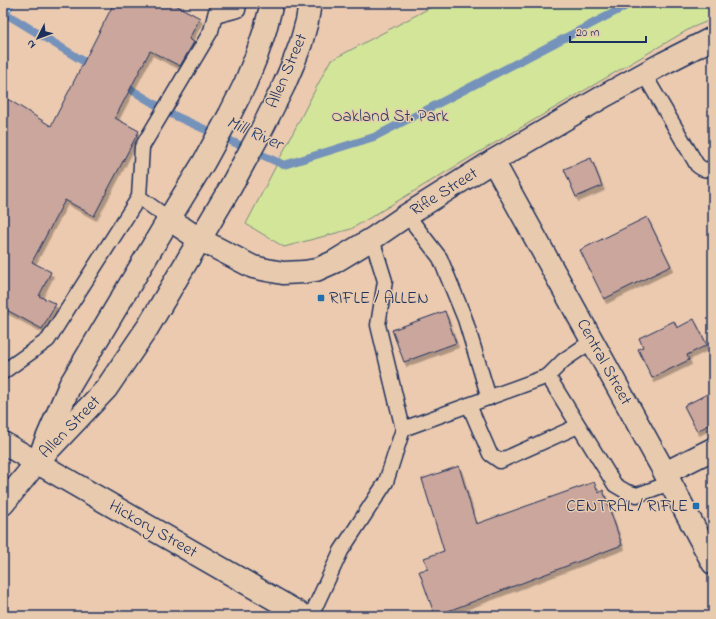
<svg xmlns="http://www.w3.org/2000/svg" width="716" height="619" viewBox="0 0 716 619" font-family="'Indie Flower',sans-serif">
  <style>
    .green { fill: #d3e599; stroke: #778a7c }
    .water { fill: #b0d4f9; stroke: #7492bb }
    .lines { fill: none; stroke-linecap: round; stroke-linejoin: round }
    .stream { stroke: #7492bb; stroke-width: 8 }
    .building { fill: #caa69c; stroke: #1b2f5e; filter: url(#shadow) }
    .lane-casing { stroke: #1b2f5e; stroke-width: 17 }
    .street-casing { stroke: #1b2f5e; stroke-width: 25 }
    .secondary-casing { stroke: #1b2f5e; stroke-width: 25 }
    .lane { stroke: #e8cbaf; stroke-width: 14 }
    .street { stroke: #e8cbaf; stroke-width: 22 }
    .secondary { stroke: #e8cbaf; stroke-width: 22 }
    .poi-dot { fill: #1f6fb2; stroke: #e8cbaf; stroke-width: 1.5 }
    .labels { text-anchor: middle; dominant-baseline: central; stroke-width: 3; stroke-linejoin: round; paint-order: stroke }
    .street-label { font-size: 17px; fill: #1b2f5e; stroke: #e8cbaf }
    .park-label { font-size: 17px; fill: #2d4164; stroke: #e8cbaf }
    .poi-label { font-size: 17px; fill: #1b2f5e; stroke: #e8cbaf; text-anchor: start }
    .water-label { font-size: 18px; font-style: italic; fill: #2a406e; stroke: #e8cbaf }
  </style>
  <defs>
    <filter id="shadow"><feDropShadow dx="2.5" dy="4.5" stdDeviation="0" flood-color="#0004"/></filter>
  </defs>
  <rect width="100%" height="100%" fill="#eccaaf"/>
  <filter id="ink" filterUnits="userSpaceOnUse"><feTurbulence type="fractalNoise" baseFrequency=".025" numOctaves="2"/><feDisplacementMap in="SourceGraphic" scale="8" xChannelSelector="R" yChannelSelector="G"/><feConvolveMatrix kernelMatrix="1 2 1 2 8 2 1 2 1" color-interpolation-filters="sRGB"/></filter>
  <g filter="url(#ink)">
    <path class="green" d="M439,3H713V19L691,28L481,151L351,229L284,247L246,224L330,61Z"/>
    <path class="water" d="M3,3H15L3,24Z"/>
    <g class="lines">
      <g class="stream">
        <path d="M3,12L93,67"/>
        <path d="M122,84L171,114L284,165L374,137L632,3"/>
      </g>
    </g>
    <g class="building">
      <path d="M114,3H172L200,18L189,39L194,42L180,66L150,51L115,118L139,131L94,216L65,200L32,262L51,272L39,296L56,304L42,329L3,308V96L51,126Z"/>
      <path d="M591,158L602,186L576,197L564,169Z"/>
      <path d="M647,217L671,266L604,299L580,250Z"/>
      <path d="M445,311L456,343L404,362L392,330Z"/>
      <path d="M694,319L707,345L687,355L689,360L652,378L638,349L643,347L639,338L674,321L677,328Z"/>
      <path d="M713,391V423L697,431L684,406Z"/>
      <path d="M459,466L476,524L594,482L599,493L603,490L622,545L435,616L419,571L428,569L424,558L444,551L422,479Z"/>
    </g>
    <g class="lines">
      <g class="lane-casing">
        <g id="lane">
          <path d="M215,16L238,10L239,3"/>
          <path d="M644,74L697,165C703,170 706,171 713,167"/>
          <path d="M407,215L440,258L465,319L489,398"/>
          <path d="M169,219L139,197L142,147L211,31L218,3"/>
          <path d="M592,341L564,360L548,376L615,485L627,492L637,495L670,483"/>
          <path d="M3,372L48,340L139,197"/>
          <path d="M469,405L490,454L500,461L578,426"/>
          <path d="M403,429L548,376"/>
          <path d="M311,616L341,551L386,482L403,429L378,325L385,281L372,239"/>
        </g>
      </g>
      <g class="street-casing">
        <g id="street">
          <path d="M493,161L606,95L664,63L713,38"/>
          <path d="M665,473L713,449"/>
        </g>
      </g>
      <g class="secondary-casing">
        <g id="secondary">
          <path d="M169,219L199,239L253,267L267,270L283,273L304,272L316,270L334,262L372,239L407,215L493,161L665,473L713,563"/>
          <path d="M3,443L304,616"/>
          <path d="M43,448L70,385L169,219L204,162L230,114L245,84L256,57L265,30L272,3"/>
          <path d="M3,504L37,462L106,389L148,327L229,190L261,131L284,85L293,64L301,43L307,21L310,3"/>
        </g>
      </g>
      <use href="#lane" class="lane"/>
      <use href="#street" class="street"/>
      <use href="#secondary" class="secondary"/>
    </g>
  </g>
  <g class="poi-dot">
    <rect x="317" y="294" width="8" height="8" rx="2"/>
    <rect x="692" y="502" width="8" height="8" rx="2"/>
  </g>
  <g class="labels">
    <g class="street-label">
      <text transform="translate(287 71) rotate(-67)">Allen Street</text>
      <text transform="translate(444 192) rotate(-32)">Rifle Street</text>
      <text transform="translate(604 362) rotate(61)">Central Street</text>
      <text transform="translate(70 427) rotate(-46)">Allen Street</text>
      <text transform="translate(153 529) rotate(30)">Hickory Street</text>
    </g>
    <g class="park-label">
      <text x="390" y="116">Oakland St. Park</text>
    </g>
    <g class="poi-label">
      <text x="329" y="298">RIFLE / ALLEN</text>
      <text x="688" y="506" text-anchor="end">CENTRAL / RIFLE</text>
    </g>
    <g class="water-label">
      <text transform="translate(254 134) rotate(24)">Mill River</text>
    </g>
  </g>
  <rect width="716" height="619" fill="none" stroke="#e8cbaf" stroke-width="16"/>
  <rect x="8" y="8" width="700" height="603" fill="none" stroke="#1b2f5e" stroke-width="1.5" filter="url(#ink)"/>
  <g transform="translate(38 38) rotate(228)" stroke="#e8cbaf" stroke-width="3" paint-order="stroke">
  <path d="M0-3L7 15L0 10L-7 15Z" fill="#1b2f5e"/>
  <text y="-6" font-size="11" font-weight="bold" text-anchor="middle" fill="#1b2f5e">N</text>
  </g>
  <path d="M570 36v6h76v-6" fill="none" stroke="#1b2f5e" stroke-width="2"/>
  <text x="576" y="36" font-size="12" fill="#1b2f5e" stroke="#e8cbaf" stroke-width="3" paint-order="stroke">20 m</text>
</svg>
